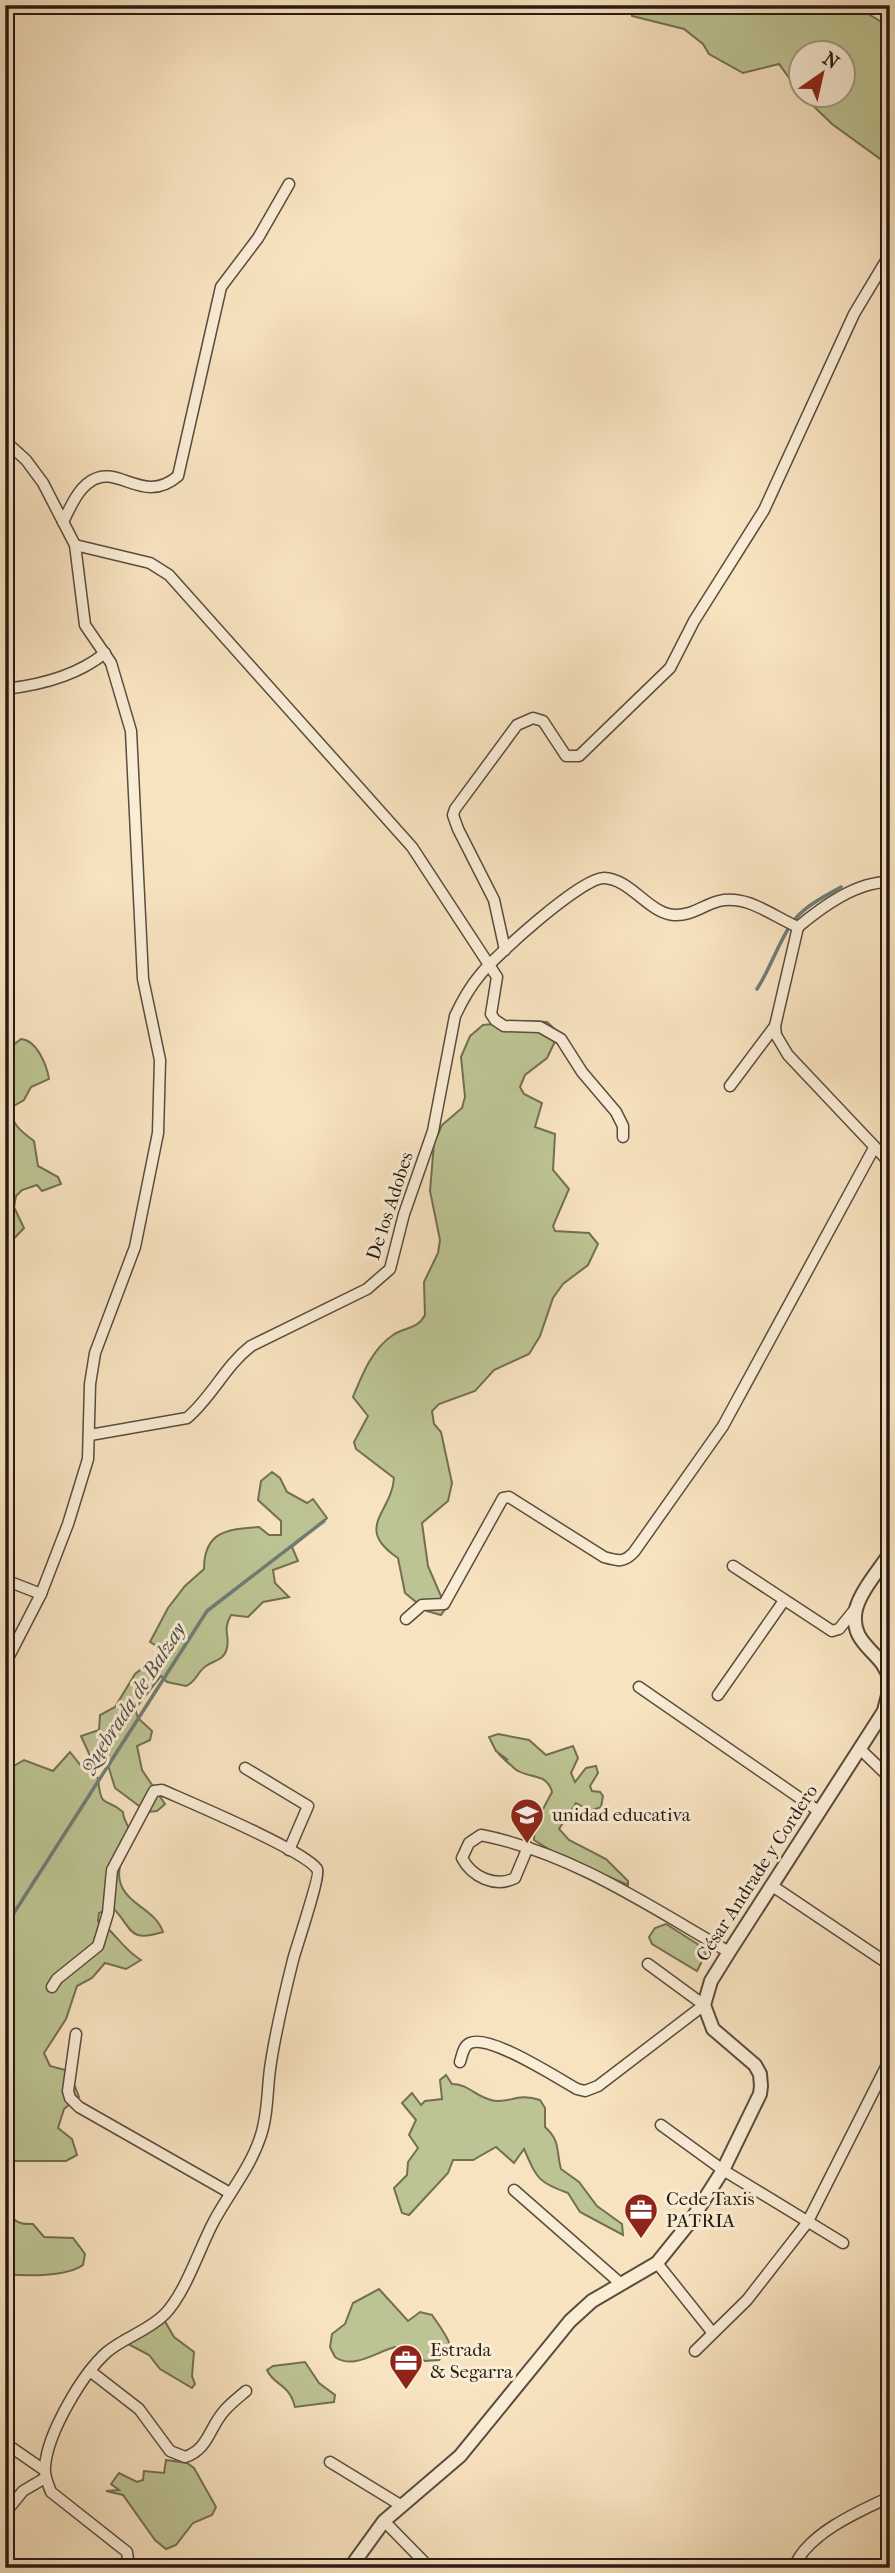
<svg xmlns="http://www.w3.org/2000/svg" width="895" height="2573" viewBox="0 0 895 2573" font-family="'IM FELL French Canon',serif">
  <style>
    .green { fill: #bdc493; stroke: #726f53; stroke-width: 2 }
    .lines { fill: none; stroke-linecap: round; stroke-linejoin: round }
    .stream { stroke: #6f7c77; stroke-width: 3.5 }
    .minor-casing { stroke: #5a4c3e; stroke-width: 13 }
    .tertiary-casing { stroke: #5a4c3e; stroke-width: 16 }
    .minor { stroke: #faedd6; stroke-width: 10 }
    .tertiary { stroke: #faedd6; stroke-width: 12 }
    .labels { text-anchor: middle; dominant-baseline: central; stroke-width: 6; stroke-linejoin: round; paint-order: stroke }
    .street-label { font-size: 19px; fill: #261a13; stroke: #faedd6 }
    .poi-label { font-size: 19px; fill: #261a13; stroke: #faedd6; text-anchor: start }
    .water-label { font-size: 21px; font-style: italic; fill: #51534d; stroke: #faedd6 }
  </style>
  <rect width="100%" height="100%" fill="#f8e3c0"/>
  <filter id="stains"><feTurbulence type="fractalNoise" baseFrequency=".00286" numOctaves="4"/><feColorMatrix values="0 0 0 0 .2 0 0 0 0 .09 0 0 0 0 .02 0 0 0 .5 -.17"/></filter>
  <radialGradient id="worn" r=".72"><stop offset=".6" stop-color="#630" stop-opacity="0"/><stop offset="1" stop-color="#630" stop-opacity=".3"/></radialGradient>
  <g class="green">
    <path d="M632,5H747L756,13L761,5H853L890,27V166L832,124L802,95L842,94V52H800V93L779,64L743,73L709,54L703,44L684,29L632,16Z"/>
    <path d="M525,1021L547,1022L559,1033L547,1058L525,1075L520,1087L524,1094L542,1103L535,1127L555,1134L553,1170L569,1189L553,1226L555,1231L589,1233L598,1244L588,1265L563,1284L553,1298L540,1336L529,1354L494,1370L475,1391L439,1404L432,1411L434,1424L441,1432L452,1483L448,1501L422,1523L428,1566L446,1608L441,1615L427,1611L405,1593L398,1558C353,1528 392,1512 394,1478L356,1449L354,1442L368,1416L353,1397C362,1375 372,1349 393,1335C405,1327 418,1329 425,1315L424,1282L438,1253L440,1240L430,1191L434,1143L442,1125L462,1108L465,1097L461,1057L470,1036L483,1025Z"/>
    <path d="M21,1039C37,1040 47,1066 49,1079L31,1087L24,1100L12,1107C9,1123 22,1132 34,1141L38,1166L58,1177L61,1184L42,1191L37,1185L22,1190L16,1196L14,1207L24,1228L7,1246L14,1262L5,1269V1045L7,1050Z"/>
    <path d="M272,1472L280,1478L287,1492L307,1503L313,1499L327,1518L292,1547L298,1561L273,1570L275,1583L289,1597L263,1602L248,1617L231,1615C222,1631 230,1634 227,1648C224,1661 214,1660 206,1666C197,1672 197,1681 186,1686L167,1682L161,1676L135,1709L138,1718L152,1731L150,1740L137,1746L142,1770L165,1804L157,1811L147,1812L115,1788L108,1765L91,1758L81,1736L99,1730L100,1715L115,1707L135,1674L160,1655V1648L150,1642L168,1608L185,1586L204,1569C204,1532 226,1529 259,1527L269,1535H281V1521L258,1500L261,1481Z"/>
    <path d="M498,1734L529,1740L546,1755L573,1746L578,1758L571,1773L575,1782L586,1768L596,1766L598,1773L590,1786L592,1791L600,1792L603,1796L601,1807L590,1811L576,1803L559,1829L569,1840L606,1859L628,1881V1885L560,1856L534,1840L535,1824L552,1792C547,1772 528,1779 515,1769C510,1764 503,1759 498,1753L508,1760L496,1751L489,1737Z"/>
    <path d="M70,1752L82,1767L98,1778C101,1811 105,1796 123,1812C123,1820 129,1825 129,1831C128,1850 112,1870 123,1889C132,1906 156,1911 163,1932C127,1943 133,1928 113,1908L99,1913L98,1921C113,1929 123,1950 141,1960L126,1969L105,1963L92,1978L77,1986L66,2019L44,2053L50,2066L69,2071L79,2097L64,2109L58,2128L72,2139L77,2155L66,2161H5V1834L12,1767L24,1760L53,1771Z"/>
    <path d="M666,1924L702,1947L706,1953L697,1971L652,1944L649,1937L655,1928Z"/>
    <path d="M446,2075L452,2084C468,2084 475,2096 491,2100C508,2105 516,2092 540,2100L545,2108V2127C561,2141 556,2152 561,2169L579,2182L597,2206L622,2224L623,2235L580,2212L568,2193C537,2182 537,2178 524,2149L514,2163L496,2147L473,2160H453L448,2173L409,2215L402,2213L394,2188L407,2175L408,2162L418,2148L409,2135L416,2120L402,2103L412,2093L421,2105L425,2101L442,2099L440,2080Z"/>
    <path d="M5,2206C13,2220 16,2225 33,2224L44,2237L73,2238L85,2254L83,2265C66,2277 26,2276 5,2274Z"/>
    <path d="M379,2289L408,2321L420,2312L432,2315C437,2322 448,2338 450,2345L439,2360L425,2361L395,2347C376,2352 353,2370 335,2357L330,2347L332,2334L345,2324L353,2303Z"/>
    <path d="M163,2318L174,2337L194,2352L192,2376L195,2384L192,2388L160,2369L149,2355L128,2344L129,2339Z"/>
    <path d="M305,2362L319,2383L335,2395L334,2402L295,2407C289,2383 274,2386 267,2370L273,2366Z"/>
    <path d="M166,2460L187,2463L194,2468L216,2507L212,2515L193,2523L176,2545L166,2549L155,2540L123,2495L106,2491L119,2490L111,2484L119,2473L137,2482L143,2480L144,2471L164,2473Z"/>
  </g>
  <g class="lines">
    <g class="stream">
      <path d="M757,989C770,969 777,946 790,926C802,907 822,898 841,887"/>
      <path d="M5,1927L207,1611L324,1521"/>
    </g>
    <g class="minor-casing">
      <g id="minor">
        <path d="M5,441L26,460L43,483L75,545L85,625L111,663L131,731L143,979L160,1060L158,1133L135,1247L95,1353L90,1384L88,1459L68,1524L41,1594L5,1664"/>
        <path d="M63,522C70,508 77,490 91,481C118,463 143,506 178,476L221,287L258,238L289,184"/>
        <path d="M75,545L150,563L169,575L412,847L497,977L491,1014L495,1020L504,1026L540,1027L561,1039L582,1072L616,1112L623,1126V1137"/>
        <path d="M5,689C41,685 77,676 105,653"/>
        <path d="M798,927L775,1026L776,1035L788,1055L890,1163"/>
        <path d="M798,927C822,907 857,881 890,882"/>
        <path d="M505,950L494,900L458,829L453,815L455,809L517,725L533,718L543,721L566,756H579L670,668L694,621L764,510L854,314L890,254"/>
        <path d="M730,1086L775,1026"/>
        <path d="M90,1435L187,1418C212,1397 225,1366 251,1346L367,1289L390,1269L404,1214L433,1131L455,1016C462,1001 469,988 480,975C495,956 582,877 604,878C631,879 648,913 674,915C692,916 703,905 719,901C747,894 774,917 798,927"/>
        <path d="M733,1566L832,1631L839,1629L856,1608"/>
        <path d="M5,1580L41,1594"/>
        <path d="M406,1619L422,1605L444,1604L503,1498L509,1497L604,1557C618,1561 624,1563 634,1552L723,1426L874,1148"/>
        <path d="M639,1687L820,1812"/>
        <path d="M718,1695L783,1602"/>
        <path d="M860,1749L890,1778"/>
        <path d="M245,1768L308,1806L289,1850"/>
        <path d="M528,1847L515,1878C495,1888 472,1877 462,1858L469,1843L481,1835C572,1853 649,1906 729,1952"/>
        <path d="M771,1885L890,1965"/>
        <path d="M52,1987L57,1979L98,1946L108,1913L112,1870L154,1791L162,1790C189,1802 304,1850 317,1869C321,1875 296,1948 293,1960C284,1996 275,2033 270,2069C267,2091 268,2116 260,2138C250,2168 229,2193 214,2221C199,2249 186,2292 165,2314C148,2331 125,2337 107,2352C82,2374 47,2434 45,2467C44,2476 48,2484 51,2492L127,2552L129,2568"/>
        <path d="M76,2034L68,2091L70,2098L79,2107L230,2193"/>
        <path d="M460,2062C462,2056 463,2046 470,2043C490,2034 557,2078 577,2089L585,2091L598,2086L704,2005L648,1964"/>
        <path d="M661,2125L723,2170L843,2243"/>
        <path d="M514,2190L620,2283"/>
        <path d="M657,2263L712,2332"/>
        <path d="M695,2351L747,2300L807,2223L890,2059"/>
        <path d="M90,2371L139,2409L170,2451L185,2457C209,2449 209,2427 225,2410C231,2403 239,2397 246,2391"/>
        <path d="M5,2443L44,2470"/>
        <path d="M330,2462L402,2506"/>
        <path d="M5,2513L23,2491L45,2478"/>
        <path d="M384,2521L430,2568"/>
        <path d="M794,2568C805,2535 859,2511 890,2497"/>
      </g>
    </g>
    <g class="tertiary-casing">
      <path id="tertiary" d="M350,2568L384,2521L460,2456L570,2321L592,2301L657,2263L690,2222L723,2170L760,2094L761,2086L760,2074L755,2065L713,2029L704,2005L711,1981L729,1952L884,1711C886,1701 891,1689 889,1679C884,1651 848,1646 856,1609C861,1590 880,1569 890,1553"/>
    </g>
    <use href="#minor" class="minor"/>
    <use href="#tertiary" class="tertiary"/>
  </g>
  <defs>
    <g id="school-pin" transform="scale(1.75)"><path d="M0 17L-7.5 6A9.5 9.5 0 1 1 7.5 6Z" fill="#8f2418" stroke="#faedd6"/><path d="M0-5L7-2L0 1L-7-2ZM-4 1L0 2.5L4 1V4Q0 6-4 4Z" fill="#fff"/></g>
    <g id="office-pin" transform="scale(1.75)"><path d="M0 17L-7.5 6A9.5 9.5 0 1 1 7.5 6Z" fill="#8f2418" stroke="#faedd6"/><path d="M-6-3h4V-5.5h4V-3h4V5H-6ZM-1-4.5V-3h2v-1.5ZM-6 0V1H6V0Z" fill="#fff"/></g>
  </defs>
  <g fill-rule="evenodd">
    <use href="#school-pin" x="527" y="1815"/>
    <use href="#office-pin" x="641" y="2210"/>
    <use href="#office-pin" x="406" y="2361"/>
  </g>
  <g class="labels">
    <g class="street-label">
      <text transform="translate(390 1206) rotate(-72)">De los Adobes</text>
      <text transform="translate(757 1873) rotate(-57)">César Andrade y Cordero</text>
    </g>
    <g class="poi-label">
      <text x="552" y="1815">unidad educativa</text>
      <text x="666" y="2199">Cede Taxis<tspan x="666" dy="22">PATRIA</tspan></text>
      <text x="430" y="2350">Estrada<tspan x="430" dy="22">&amp; Segarra</tspan></text>
    </g>
    <g class="water-label">
      <text transform="translate(133 1698) rotate(-57)">Quebrada de Balzay</text>
    </g>
  </g>
  <rect width="895" height="2573" fill="none" stroke="#f8e3c0" stroke-width="28"/>
  <rect x="7" y="7" width="881" height="2559" fill="none" stroke="#261a13" stroke-width="3.5"/>
  <rect x="14" y="14" width="867" height="2545" fill="none" stroke="#261a13" stroke-width="2"/>
  <g transform="translate(822 74) rotate(34)"><circle r="33" fill="#faedd6" stroke="#a59988" stroke-width="2"/>
  <path d="M0-5L12 26L0 18L-12 26Z" fill="#8f2418"/>
  <text y="-10" font-size="19" font-weight="bold" text-anchor="middle" fill="#261a13">N</text>
  </g>
  <rect width="100%" height="100%" filter="url(#stains)"/>
  <rect width="100%" height="100%" fill="url(#worn)"/>
</svg>
